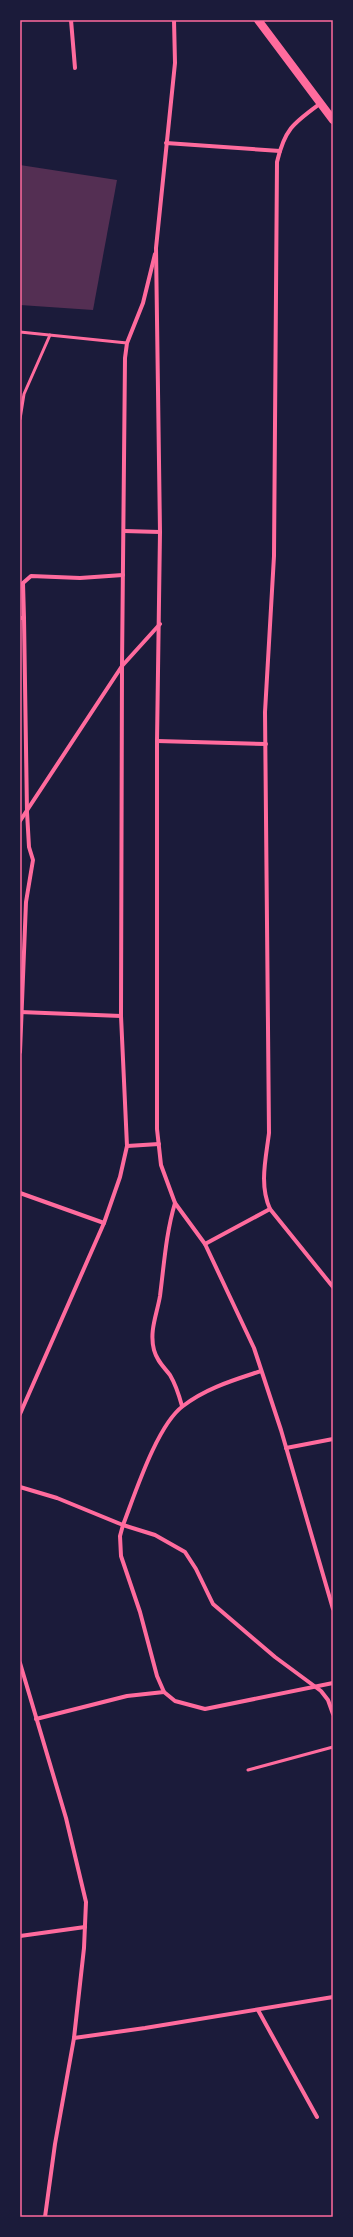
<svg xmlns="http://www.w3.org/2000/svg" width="353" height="2237" viewBox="0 0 353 2237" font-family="'PT Serif',serif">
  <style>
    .building { fill: #542f53 }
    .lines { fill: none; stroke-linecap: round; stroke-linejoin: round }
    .service { stroke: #ff6b9d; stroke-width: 3 }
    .minor { stroke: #ff6b9d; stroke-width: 4 }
    .secondary { stroke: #ff6b9d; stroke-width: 8 }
    .neatline { fill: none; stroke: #ff6b9d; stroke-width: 1.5 }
  </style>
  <rect width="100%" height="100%" fill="#1b1b3a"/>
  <path class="building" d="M20,165L117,180L93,310L20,305Z"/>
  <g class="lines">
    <g class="service">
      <path d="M20,332L127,343"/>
      <path d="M20,419L24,394L50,335"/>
      <path d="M248,1770L333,1747"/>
    </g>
    <g class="minor">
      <path d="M71,20L75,68"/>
      <path d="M174,20L175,63L156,248L160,532L157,741V1129L161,1165L175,1203L205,1244L254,1348L281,1430L333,1609"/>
      <path d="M321,103C294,123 285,128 277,162L274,556L265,712L269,1133C266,1158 259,1185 270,1209L333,1287"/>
      <path d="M166,143L280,151"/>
      <path d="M124,531L160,532"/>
      <path d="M20,618H24L27,812L29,847L33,860L26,902L20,1052"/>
      <path d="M24,618L23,583L31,576L80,578L123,575"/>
      <path d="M157,741L266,744"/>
      <path d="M20,821L122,666L125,358L127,343L143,303L155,254"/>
      <path d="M20,1012L121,1016"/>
      <path d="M127,1146L159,1144"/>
      <path d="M20,1193L104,1223"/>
      <path d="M175,1203C166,1233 164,1265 160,1296C157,1314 149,1331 154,1350C157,1361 163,1366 170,1375C176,1385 179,1395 182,1406"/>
      <path d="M205,1244L270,1209"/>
      <path d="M261,1371C234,1380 206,1388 183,1406C157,1425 135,1494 123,1525L120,1536L121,1556L140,1612L157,1676L164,1692L175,1701L205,1709L333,1683"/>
      <path d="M20,1414L104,1223L120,1177L127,1146L121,1016L122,666L160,624"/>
      <path d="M286,1448L333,1439"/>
      <path d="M20,1487L57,1498L123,1525L155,1535L185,1552L196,1569L213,1604L275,1657L321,1691L328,1700L333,1714"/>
      <path d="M20,1663L66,1818L86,1902L84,1948L74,2038L55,2144L45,2217"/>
      <path d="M36,1719L127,1696L164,1692"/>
      <path d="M20,1936L85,1927"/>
      <path d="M258,2010L317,2117"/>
      <path d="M74,2038L145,2028L333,1997"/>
    </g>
    <path class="secondary" d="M258,20L333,120"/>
  </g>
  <rect width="353" height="2237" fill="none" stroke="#1b1b3a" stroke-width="42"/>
  <rect x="21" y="21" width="311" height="2195" class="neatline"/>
</svg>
